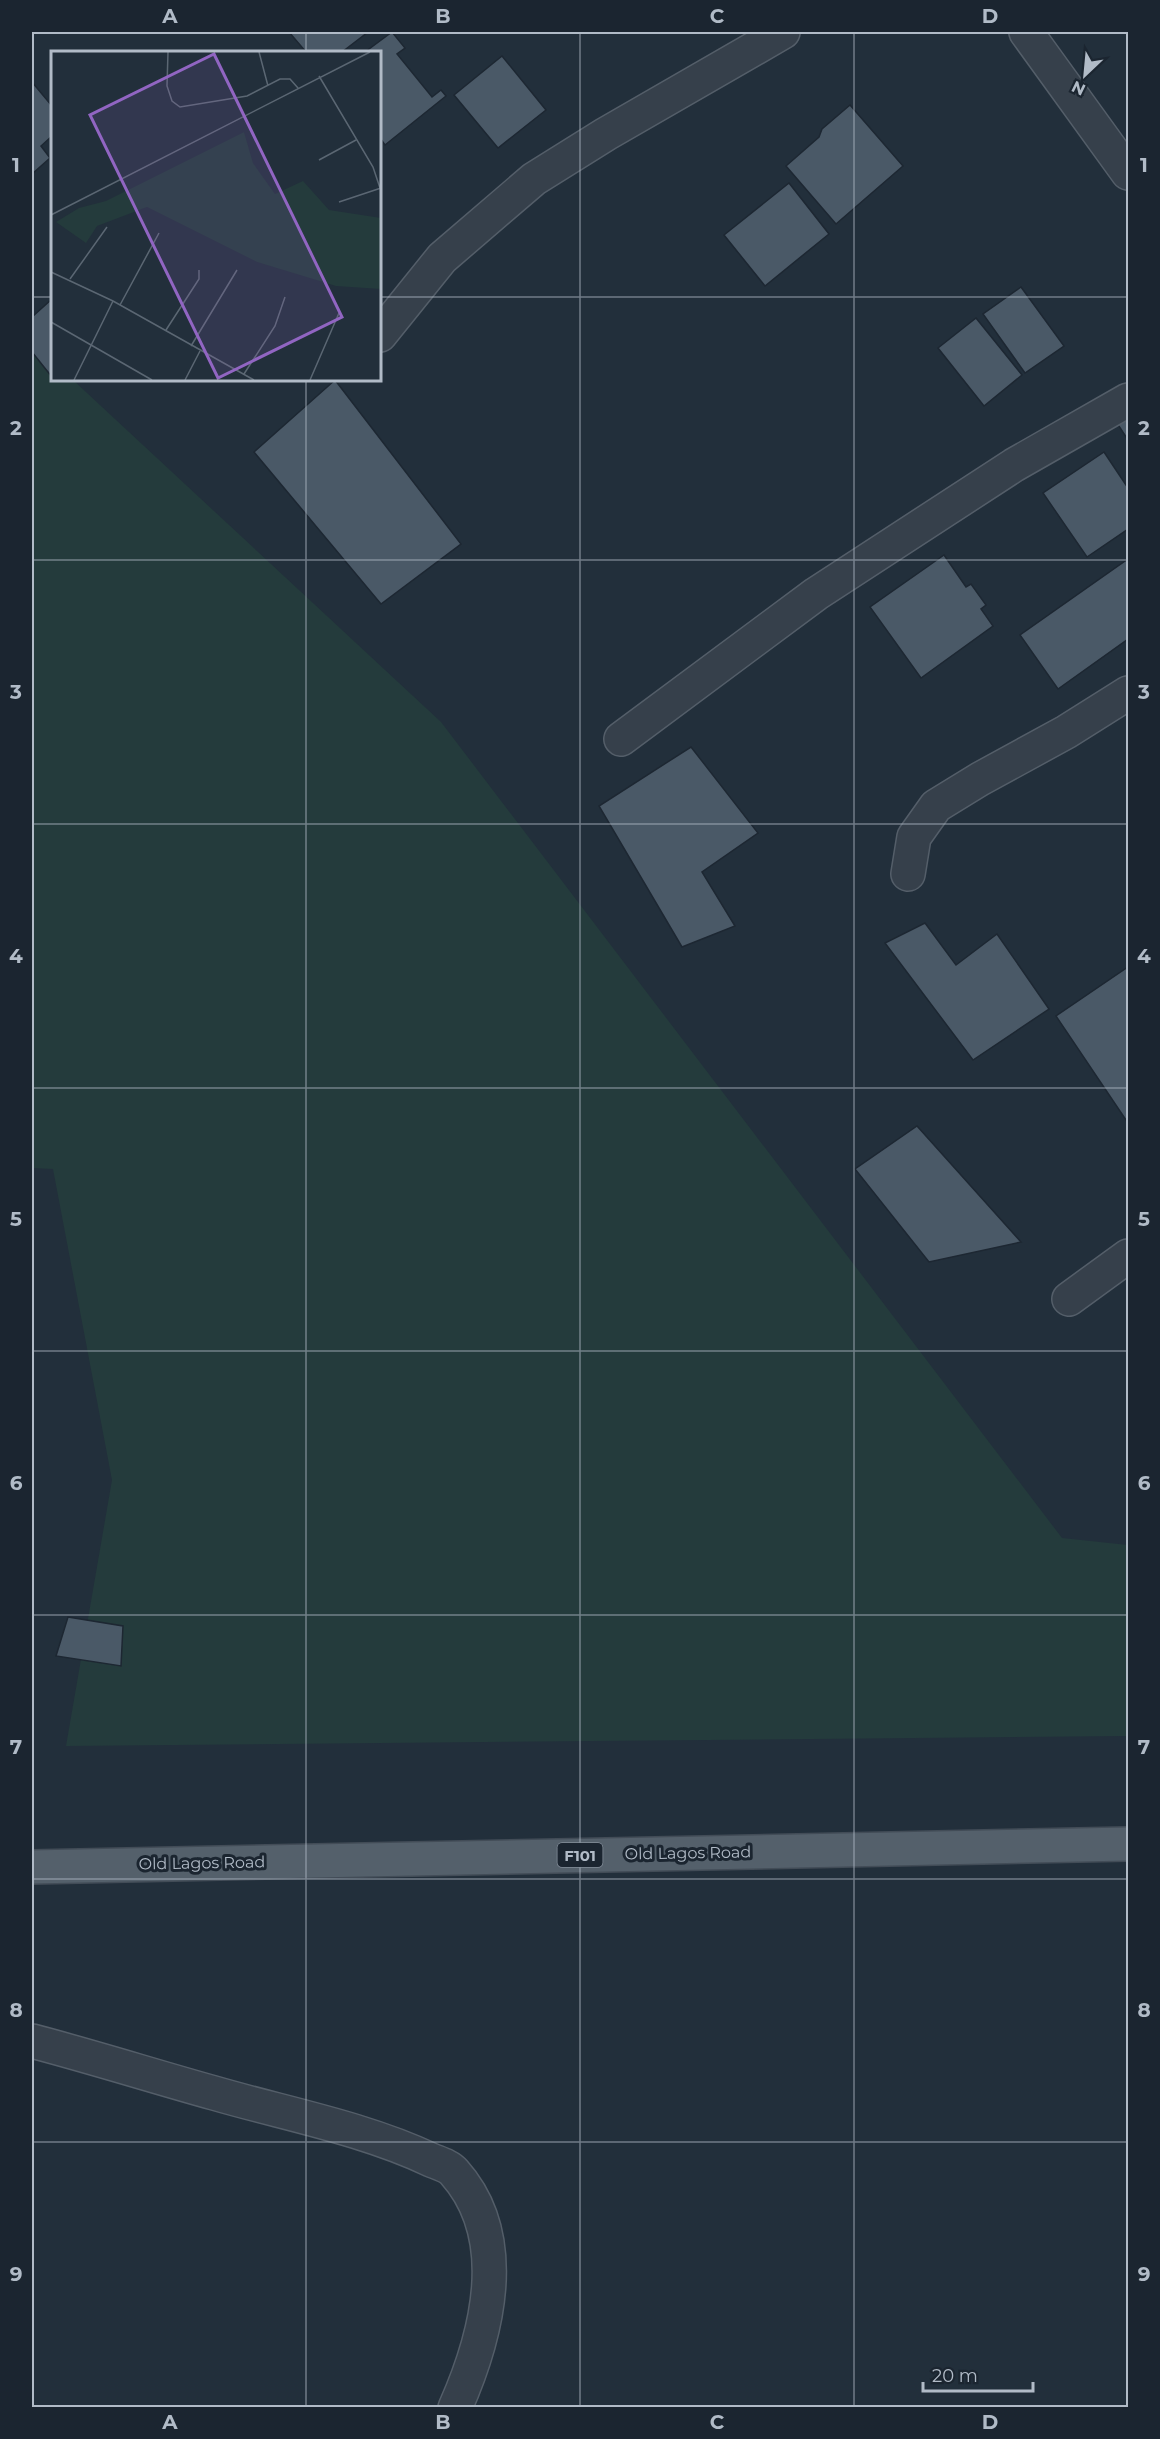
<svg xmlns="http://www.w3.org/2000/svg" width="1160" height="2439" viewBox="0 0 1160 2439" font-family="Montserrat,sans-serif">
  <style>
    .green { fill: #243b3c }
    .building { fill: #4a5967; stroke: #1d2732; stroke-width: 1.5 }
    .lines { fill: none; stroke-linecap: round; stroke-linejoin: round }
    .street-casing { stroke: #545e69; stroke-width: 36 }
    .primary-casing { stroke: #424c57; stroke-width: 36 }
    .street { stroke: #36404b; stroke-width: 33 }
    .primary { stroke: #54606b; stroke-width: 33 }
    .grid { fill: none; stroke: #b1bbc7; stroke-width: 1.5; stroke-opacity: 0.55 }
    .labels { text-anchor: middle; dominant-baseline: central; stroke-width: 6; stroke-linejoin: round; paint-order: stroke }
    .shield { fill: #1b2530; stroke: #848e9a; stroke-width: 1.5 }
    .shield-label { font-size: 15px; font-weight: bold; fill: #b1bbc7 }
    .street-label { font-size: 16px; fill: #b1bbc7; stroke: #1b2530 }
    .inset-road { fill: none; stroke: #5b6773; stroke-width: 1.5 }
    .view { fill: #9165c2; fill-opacity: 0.15; stroke: #9165c2; stroke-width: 3 }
    .inset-edge { fill: none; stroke: #b1bbc7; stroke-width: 3 }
    .neatline { fill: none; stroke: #b1bbc7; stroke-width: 2 }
    .grid-label { font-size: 20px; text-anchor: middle; font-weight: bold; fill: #b1bbc7 }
  </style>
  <rect width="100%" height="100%" fill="#222f3b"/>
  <path class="green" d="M32,341L52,360V380H73L441,722L1062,1538L1128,1545V1736L66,1746L112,1480L53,1169L32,1168Z"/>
  <g class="building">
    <path d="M289,32H368L342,52H306Z"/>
    <path d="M392,32L405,48L397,54L432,97L441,90L446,96L385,145L380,138V52H365Z"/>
    <path d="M502,56L546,110L498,148L454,95Z"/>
    <path d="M32,82L52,106V136L41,146L50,158L32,174Z"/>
    <path d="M850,105L903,166L836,224L786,166L819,137L822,129Z"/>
    <path d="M789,183L829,234L765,286L724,235Z"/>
    <path d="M1021,287L1064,346L1025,373L983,314Z"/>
    <path d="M52,299V377L32,352V317Z"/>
    <path d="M976,318L1022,375L984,406L938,348Z"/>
    <path d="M335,380L461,544L381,604L254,452Z"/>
    <path d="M1128,411V440L1115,420Z"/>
    <path d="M1104,452L1128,488V529L1087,557L1043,493Z"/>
    <path d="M944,555L966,587L971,584L986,605L981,609L993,626L921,678L870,607Z"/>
    <path d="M1128,559V639L1058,689L1020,635Z"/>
    <path d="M691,747L758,833L702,872L735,926L682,947L599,806Z"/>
    <path d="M925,923L956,965L997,934L1049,1009L973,1060L885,943Z"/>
    <path d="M1128,967V1123L1056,1016Z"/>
    <path d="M917,1126L1021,1242L929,1262L855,1169Z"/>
    <path d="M68,1617L123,1626L121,1666L56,1656Z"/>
  </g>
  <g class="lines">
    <g class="street-casing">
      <g id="street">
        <path d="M1026,32L1128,173"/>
        <path d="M380,335L442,258L534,179L606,134L783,32"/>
        <path d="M621,739L816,594L1014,465L1128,400"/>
        <path d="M908,874L914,837L936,806L980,779L1066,732L1128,693"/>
        <path d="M1069,1299L1128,1256"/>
        <path d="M32,2041C93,2057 153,2076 214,2093C286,2114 363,2128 431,2160C438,2163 449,2166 454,2172C513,2238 487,2336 455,2408"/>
      </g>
    </g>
    <g class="primary-casing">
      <path id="primary" d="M32,1867L1128,1844"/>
    </g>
    <use href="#street" class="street"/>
    <use href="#primary" class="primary"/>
  </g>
  <path class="grid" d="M306,32V52M580,32V2408M854,32V2408M32,297H52M380,297H1128M306,380V2408M32,560H1128M32,824H1128M32,1088H1128M32,1351H1128M32,1615H1128M32,1879H1128M32,2142H1128"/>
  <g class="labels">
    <rect class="shield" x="557.5" y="1843" width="45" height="24" rx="4.5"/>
    <g class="shield-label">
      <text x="580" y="1855">F101</text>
    </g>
    <g class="street-label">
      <text transform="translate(688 1853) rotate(-1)">Old Lagos Road</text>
      <text transform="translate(202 1863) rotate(-1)">Old Lagos Road</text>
    </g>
  </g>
  <g transform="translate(51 51)">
    <rect width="330" height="330" fill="#222f3b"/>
    <path d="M193,81L202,112L224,143L252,130L278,159L330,167V238L285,235L206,211L96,156L46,175L35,192L5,171L28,157L55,150Z" fill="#243b3c"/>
    <path class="inset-road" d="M117,1L116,35L121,50L129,56L196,45L229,28H239L247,37M208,1L217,35M268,25L322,116L329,137M268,109L305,89M288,151L330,137M0,164L319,1M0,221L62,250L203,329M19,228L56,176M69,254L108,182M0,271L101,329M115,279L148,228V219M140,295L186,219M193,323L224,275L234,246M23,329L62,250M134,329L149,300M259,329L288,262"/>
    <path class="view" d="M163,3L291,266L167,327L39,64Z"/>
    <rect width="330" height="330" class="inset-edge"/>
  </g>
  <rect width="1160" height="2439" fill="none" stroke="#1b2530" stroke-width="66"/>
  <g transform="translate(1085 75) rotate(206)" stroke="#1b2530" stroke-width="4.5" paint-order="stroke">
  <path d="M0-4.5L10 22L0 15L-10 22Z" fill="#b1bbc7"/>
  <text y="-9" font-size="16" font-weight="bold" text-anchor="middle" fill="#b1bbc7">N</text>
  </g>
  <path d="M923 2382v9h110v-9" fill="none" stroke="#b1bbc7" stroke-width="3"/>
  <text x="932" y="2382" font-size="18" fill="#b1bbc7" stroke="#1b2530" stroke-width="4.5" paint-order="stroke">20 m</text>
  <rect x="33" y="33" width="1094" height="2373" class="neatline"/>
  <g class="grid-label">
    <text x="170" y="23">A</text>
    <text x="443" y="23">B</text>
    <text x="717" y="23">C</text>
    <text x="990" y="23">D</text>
    <text x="16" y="172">1</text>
    <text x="1144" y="172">1</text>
    <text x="16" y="435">2</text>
    <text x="1144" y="435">2</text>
    <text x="16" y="699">3</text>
    <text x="1144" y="699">3</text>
    <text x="16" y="963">4</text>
    <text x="1144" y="963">4</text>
    <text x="16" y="1226">5</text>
    <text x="1144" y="1226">5</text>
    <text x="16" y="1490">6</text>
    <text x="1144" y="1490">6</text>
    <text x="16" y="1754">7</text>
    <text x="1144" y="1754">7</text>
    <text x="16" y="2017">8</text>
    <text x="1144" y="2017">8</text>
    <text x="16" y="2281">9</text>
    <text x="1144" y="2281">9</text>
    <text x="170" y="2429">A</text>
    <text x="443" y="2429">B</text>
    <text x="717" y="2429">C</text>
    <text x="990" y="2429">D</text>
  </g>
</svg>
